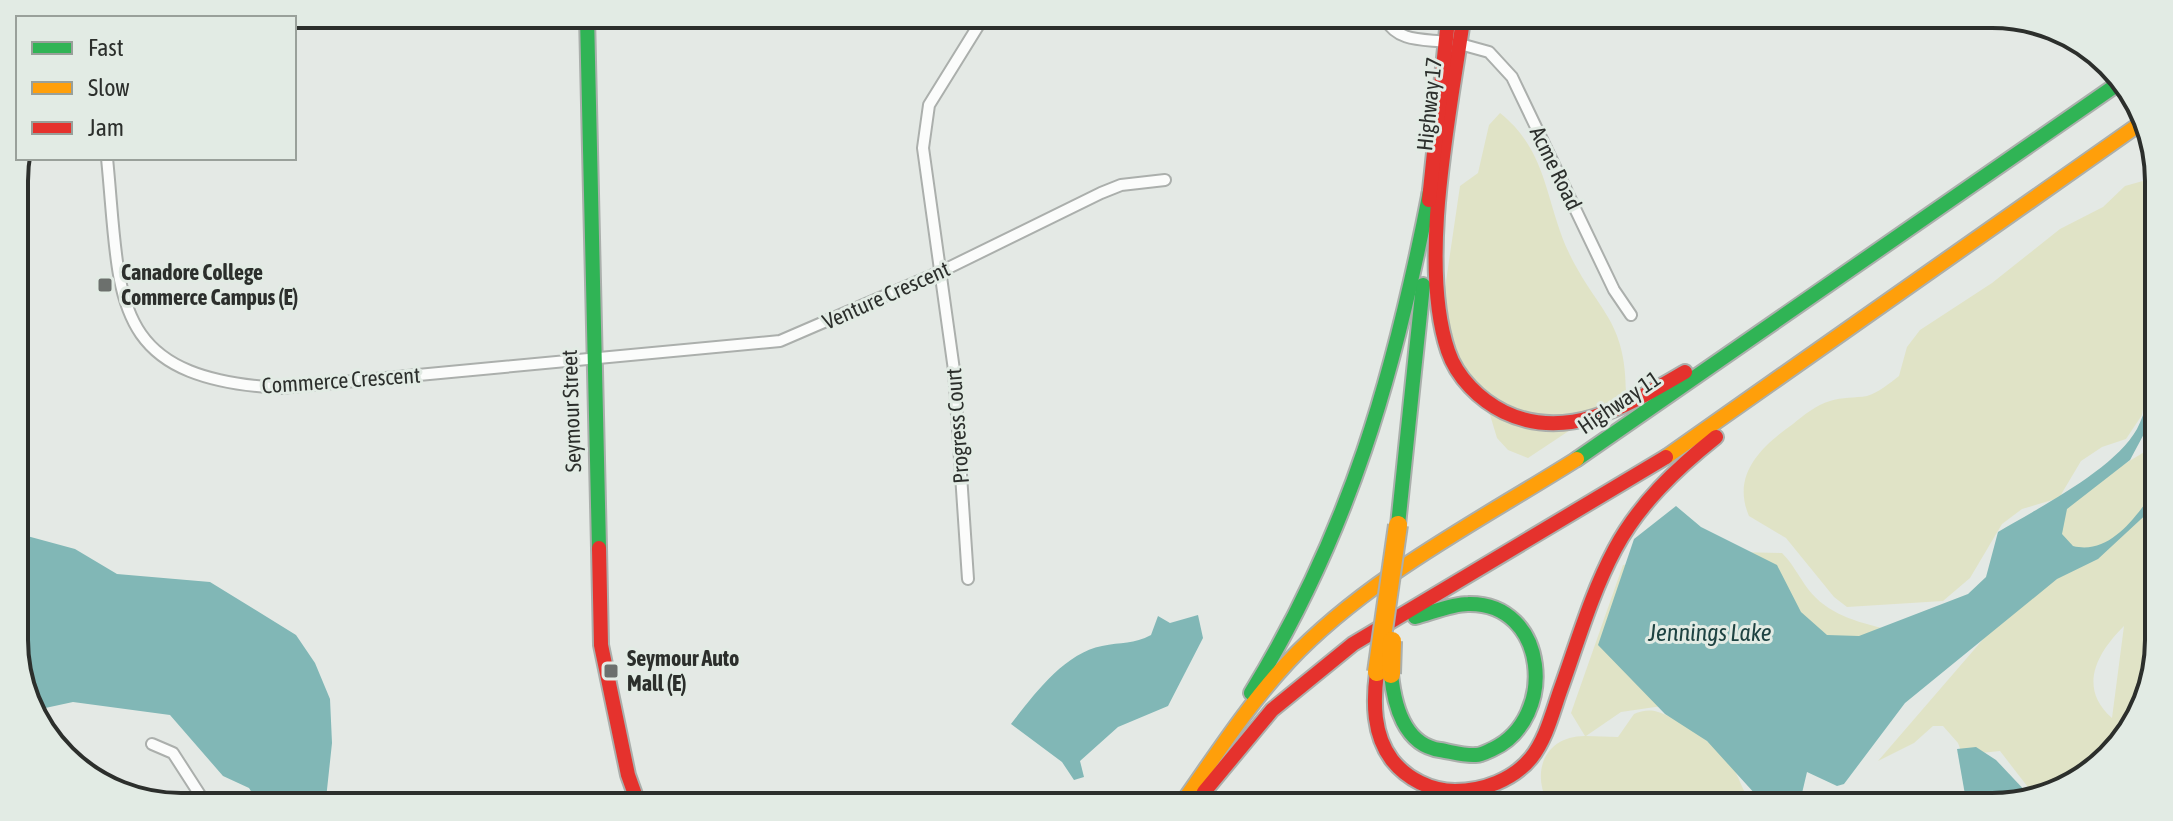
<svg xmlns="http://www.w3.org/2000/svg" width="2173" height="821" viewBox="0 0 2173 821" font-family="'Asap Condensed',sans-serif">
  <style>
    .green { fill: #e0e3c6; fill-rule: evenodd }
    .water { fill: #81b7b6 }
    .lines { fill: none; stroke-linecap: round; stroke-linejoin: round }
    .street-casing { stroke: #abafac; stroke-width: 14 }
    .fast-casing { stroke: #abafac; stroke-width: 18 }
    .slow-casing { stroke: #abafac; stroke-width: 18 }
    .jam-casing { stroke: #abafac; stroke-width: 18 }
    .street { stroke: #fbfcfb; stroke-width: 10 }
    .fast { stroke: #30b455; stroke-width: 14 }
    .slow { stroke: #ff9f0a; stroke-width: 14 }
    .jam { stroke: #e5322d; stroke-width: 14 }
    .slow-bridge-casing { stroke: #abafac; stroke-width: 22; stroke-linecap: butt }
    .slow-bridge { stroke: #ff9f0a; stroke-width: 18 }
    .poi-dot { fill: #6c706d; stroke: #e2ebe4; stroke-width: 3 }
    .labels { text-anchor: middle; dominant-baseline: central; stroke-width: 6; stroke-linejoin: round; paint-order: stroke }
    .street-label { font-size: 22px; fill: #2c2f2c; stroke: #e2ebe4 }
    .poi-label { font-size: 22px; font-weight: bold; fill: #2c2f2c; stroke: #e2ebe4; text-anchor: start }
    .water-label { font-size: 24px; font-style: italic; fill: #1e4342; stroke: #e2ebe4 }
    .rim { fill: none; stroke: #2c2f2c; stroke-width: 4 }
  </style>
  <rect width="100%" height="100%" fill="#e4e9e5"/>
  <g class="green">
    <path d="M1500,113C1548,151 1545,202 1569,253C1597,311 1626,319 1626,393L1528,458L1508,450L1497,438L1484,395L1439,329L1460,186L1478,173L1489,125Z"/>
    <path d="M2157,177L2155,337L2142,415L2126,439L2102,447L2081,461L2059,498L2022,509L2002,524L1970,578L1943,601L1847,607L1834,597L1786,538L1749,516C1731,474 1762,446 1793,424C1804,415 1816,405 1830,401C1842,397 1855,398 1867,396C1878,393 1890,383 1899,376L1907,347L1920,330L1992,283L2060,229L2103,207L2125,186Z"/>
    <path d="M2154,441L2150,694L2093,773L2034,795L2000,751L1981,753L1967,767L1958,743L1943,726H1933L1914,743L1878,761L2042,571L2020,564L2078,492L2146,451ZM2124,626L2112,718C2078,688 2096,654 2124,626Z"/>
    <path d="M1737,552L1782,553C1793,564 1799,577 1808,589C1827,614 1857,622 1886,629L1662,706L1621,712L1586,736L1618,737L1634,714C1642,711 1649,709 1658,712C1675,716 1726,752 1733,767C1741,782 1743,793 1754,806L1547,802C1531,768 1547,736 1585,736L1571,713L1623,565Z"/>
  </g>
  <g class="water">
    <path d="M2155,369L2153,417L2130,460L2067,509L2062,534L2073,546C2109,555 2134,519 2153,493V508L2098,559L2057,579L1905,703L1844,784L1837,786L1807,772L1799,806H1766L1707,741L1665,714L1598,645L1634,539L1676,506L1701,527L1777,565L1801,612L1827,635L1859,636L1968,594L1986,577L1998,532C2038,508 2114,470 2137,429C2146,412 2151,388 2155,369Z"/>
    <path d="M16,533L75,549L117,574L210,582L296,635L315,663L330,699L332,743L326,799H256L249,788L223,776L170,715L73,702L36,710L17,672Z"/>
    <path d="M1198,615L1203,638L1168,706L1118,727L1080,761L1084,777L1074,780L1062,762L1011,724C1033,696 1064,653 1102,646C1121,642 1134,644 1151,635L1158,616L1170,623Z"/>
    <path d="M1976,747L1996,760L2030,796L2002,807L1967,806L1957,749Z"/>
  </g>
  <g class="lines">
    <g class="street-casing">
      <g id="street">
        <path d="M1386,20C1398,42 1423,39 1446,42"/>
        <path d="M1460,44L1489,52L1512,77L1614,290L1631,315"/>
        <path d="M107,158C121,299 107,378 280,388L780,341L940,272L1101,193L1121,185L1165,180"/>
        <path d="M968,579L954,370L923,148L929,105L983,18"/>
        <path d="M152,744L173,753L202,798"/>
      </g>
    </g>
    <g class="fast-casing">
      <g id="fast">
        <path d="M587,16L599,548"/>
        <path d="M1577,459L2122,81"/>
        <path d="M1398,525L1423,285"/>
        <path d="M1391,674C1394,704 1404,745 1440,750C1452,752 1465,756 1476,755C1482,755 1488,751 1493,749C1558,718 1548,602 1468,604C1452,604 1431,613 1415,617"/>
        <path d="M1251,693C1350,531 1394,376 1430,191"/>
      </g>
    </g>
    <g class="slow-casing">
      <g id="slow">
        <path d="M1666,457L2141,123"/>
        <path d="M1182,803C1216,755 1248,705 1288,662C1368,577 1479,521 1577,459"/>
      </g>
    </g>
    <g class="jam-casing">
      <g id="jam">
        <path d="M1463,20C1450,113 1418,262 1448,351C1457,378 1480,400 1504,412C1568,443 1630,404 1685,372"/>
        <path d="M1429,200L1448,20"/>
        <path d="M599,548L601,645L628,775L637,800"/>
        <path d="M1377,672C1373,702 1373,735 1392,760C1407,779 1431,791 1455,791C1483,791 1513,780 1531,758C1546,739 1552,714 1560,691C1577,644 1591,594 1615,549C1639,504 1676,469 1716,437"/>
        <path d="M1204,792L1272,710L1353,644L1666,457"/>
      </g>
    </g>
    <use href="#street" class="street"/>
    <use href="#fast" class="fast"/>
    <use href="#slow" class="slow"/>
    <use href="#jam" class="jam"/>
    <g class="slow-bridge-casing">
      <g id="slow-bridge">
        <path d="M1377,672L1398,525"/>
        <path d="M1391,674L1392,641"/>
      </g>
    </g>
    <use href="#slow-bridge" class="slow-bridge"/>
  </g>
  <g class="poi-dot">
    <rect x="97" y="277" width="16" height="16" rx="4"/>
    <rect x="603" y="663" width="16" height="16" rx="4"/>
  </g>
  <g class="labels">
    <g class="street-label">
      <text transform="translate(1429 104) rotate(-84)">Highway 17</text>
      <text transform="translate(1556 168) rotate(64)">Acme Road</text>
      <text transform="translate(886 295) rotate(-24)">Venture Crescent</text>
      <text transform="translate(341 380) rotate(-4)">Commerce Crescent</text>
      <text transform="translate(1619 402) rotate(-34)">Highway 11</text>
      <text transform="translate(571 411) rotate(-92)">Seymour Street</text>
      <text transform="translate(957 426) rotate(-94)">Progress Court</text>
    </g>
    <g class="poi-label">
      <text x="121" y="272">Canadore College<tspan x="121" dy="25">Commerce Campus (E)</tspan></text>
      <text x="627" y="658">Seymour Auto<tspan x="627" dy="25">Mall (E)</tspan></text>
    </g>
    <g class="water-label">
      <text x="1710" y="632">Jennings Lake</text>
    </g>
  </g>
  <path d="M0 0H2173V821H0ZM181 28H1992A153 153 0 0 1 2145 181V640A153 153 0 0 1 1992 793H181A153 153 0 0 1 28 640V181A153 153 0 0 1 181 28Z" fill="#e2ebe4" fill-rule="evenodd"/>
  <path class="rim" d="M181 28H1992A153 153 0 0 1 2145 181V640A153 153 0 0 1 1992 793H181A153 153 0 0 1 28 640V181A153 153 0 0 1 181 28Z"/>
  <rect x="16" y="16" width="280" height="144" fill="#e2ebe4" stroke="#99a09a" stroke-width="2"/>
  <rect x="32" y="42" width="40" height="12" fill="#30b455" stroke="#99a09a" stroke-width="2"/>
  <text x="88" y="56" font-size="24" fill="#2c2f2c">Fast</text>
  <rect x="32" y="82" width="40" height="12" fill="#ff9f0a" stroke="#99a09a" stroke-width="2"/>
  <text x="88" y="96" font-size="24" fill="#2c2f2c">Slow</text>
  <rect x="32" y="122" width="40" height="12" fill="#e5322d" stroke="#99a09a" stroke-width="2"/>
  <text x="88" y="136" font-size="24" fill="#2c2f2c">Jam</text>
</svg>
